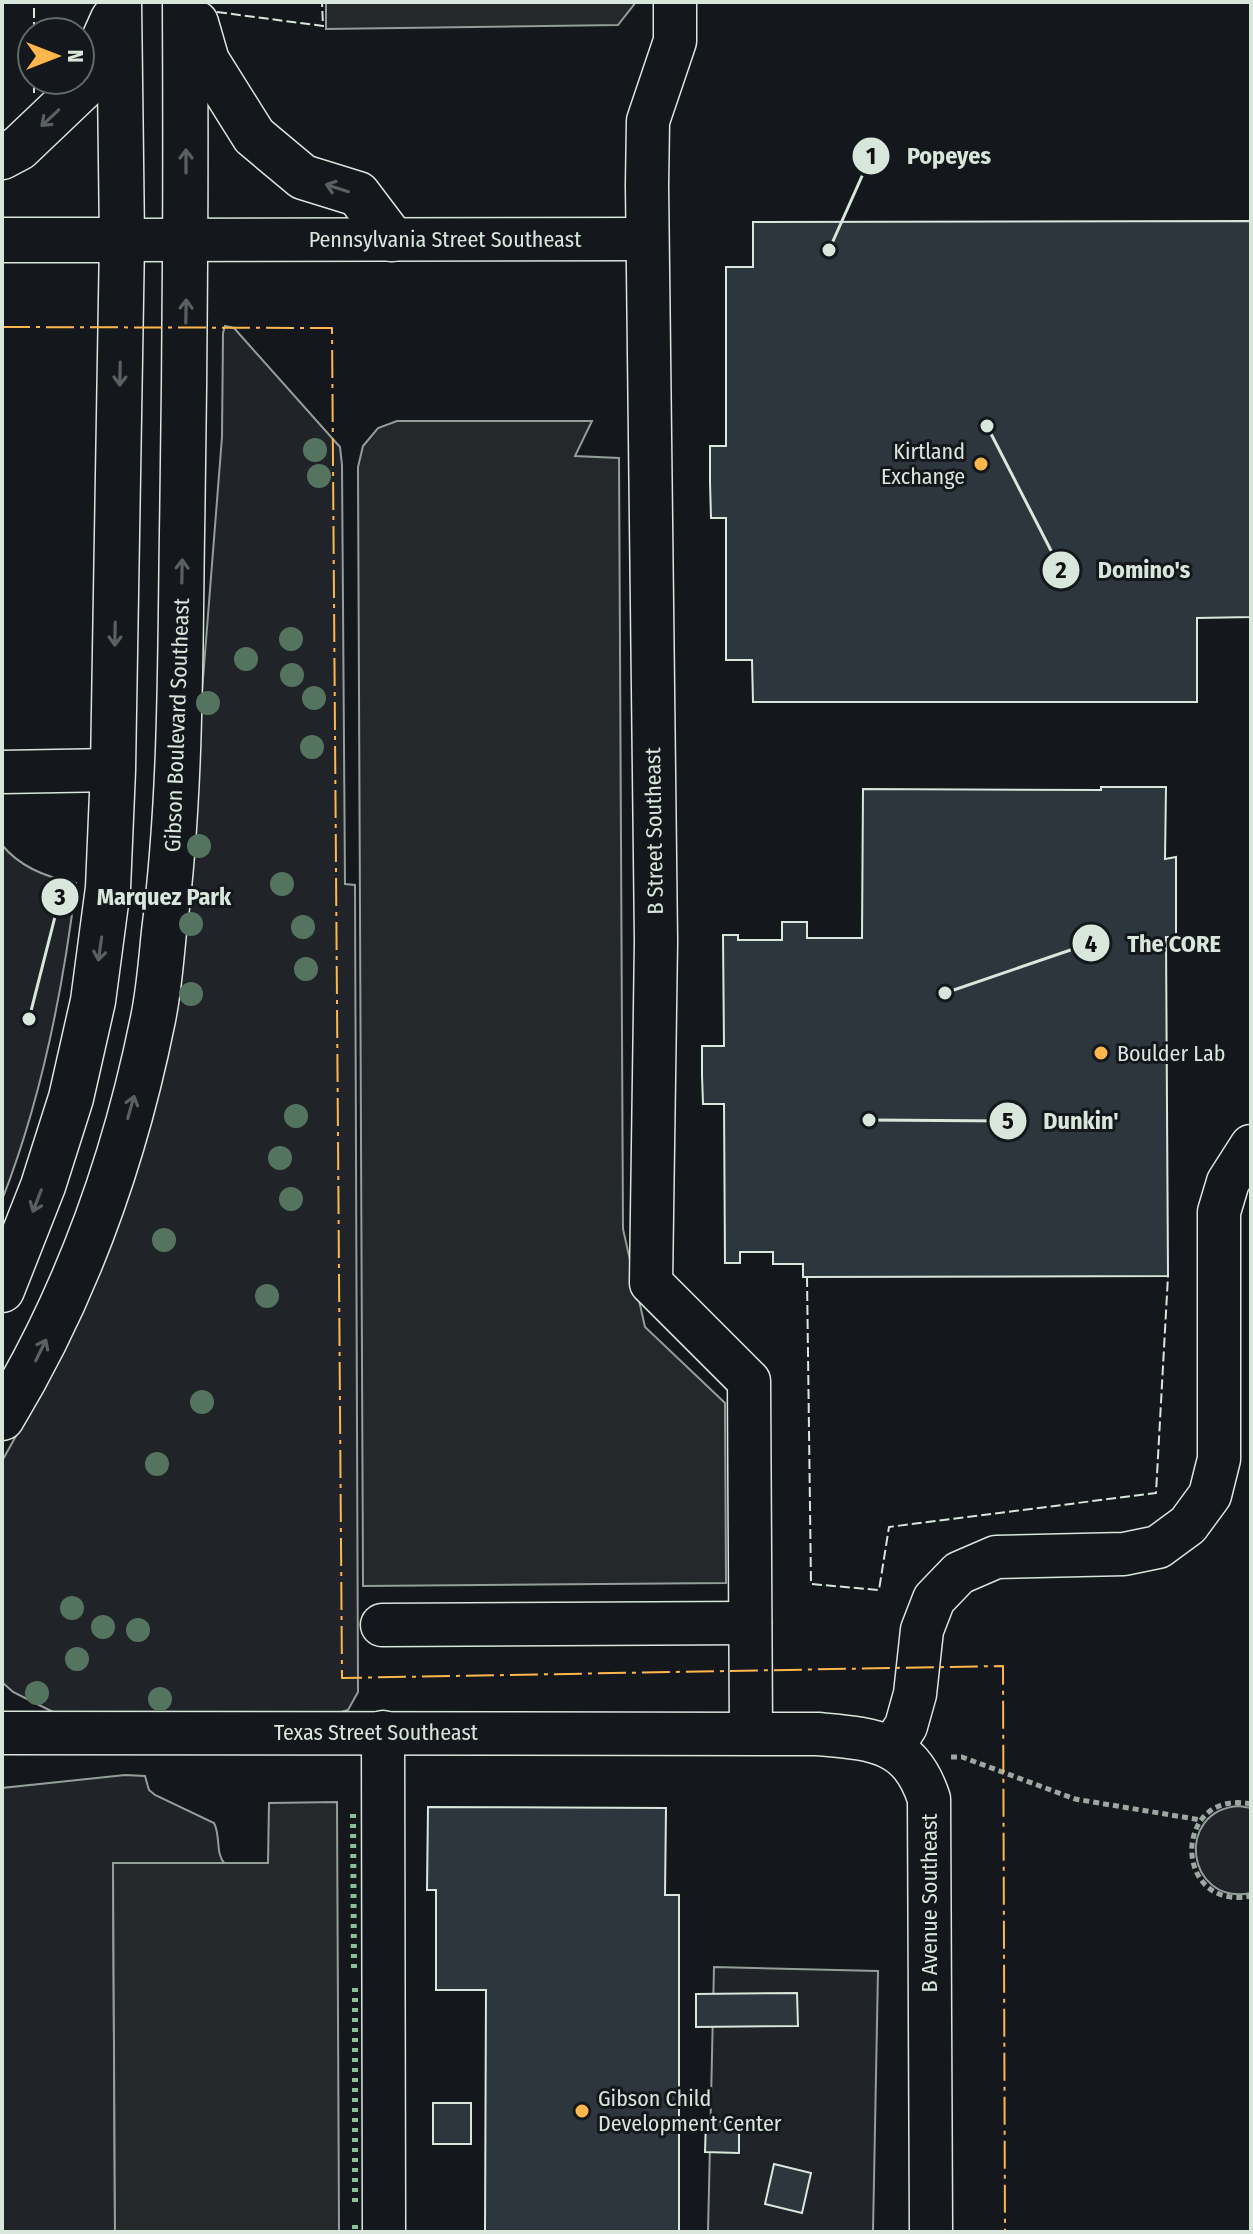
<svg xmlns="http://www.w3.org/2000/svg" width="1253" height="2234" viewBox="0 0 1253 2234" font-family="'Fira Sans Condensed',sans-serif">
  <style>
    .green { fill: #202428; stroke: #939e99; stroke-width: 2 }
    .parking { fill: #24282b; stroke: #939e99; stroke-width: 2 }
    .building { fill: #2c363c; stroke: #d8e6dc; stroke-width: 2 }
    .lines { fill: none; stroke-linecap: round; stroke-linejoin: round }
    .minor-casing { stroke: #d8e6dc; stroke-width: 45 }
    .major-casing { stroke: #d8e6dc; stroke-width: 47 }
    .path { stroke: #9da8a2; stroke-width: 5; stroke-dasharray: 6 4; stroke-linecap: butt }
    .minor { stroke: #14181c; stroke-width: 42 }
    .major { stroke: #14181c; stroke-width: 44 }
    .hedge { stroke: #8ac095; stroke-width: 6; stroke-dasharray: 4 6; stroke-linecap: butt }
    .fence { stroke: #d8e6dc; stroke-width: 2; stroke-dasharray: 10 4; stroke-linecap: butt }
    .power { stroke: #ffb74d; stroke-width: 2; stroke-dasharray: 28 6 4 6; stroke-linecap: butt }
    .tree { fill: #55745f }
    .oneway { stroke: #59605f }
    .poi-dot { fill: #ffb74d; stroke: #14181c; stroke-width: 3 }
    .labels { text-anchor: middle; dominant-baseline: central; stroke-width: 6; stroke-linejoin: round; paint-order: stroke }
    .street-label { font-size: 22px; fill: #d8e6dc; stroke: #14181c }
    .poi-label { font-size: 22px; fill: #d8e6dc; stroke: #14181c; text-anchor: start }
    .leader { fill: none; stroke: #d8e6dc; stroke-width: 3 }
    .callout-dot { fill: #d8e6dc; stroke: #14181c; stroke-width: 3 }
    .mark-label { font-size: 24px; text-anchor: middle; font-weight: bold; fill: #111 }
    .callout-label { font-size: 24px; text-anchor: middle; font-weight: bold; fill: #d8e6dc; stroke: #14181c; stroke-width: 6; stroke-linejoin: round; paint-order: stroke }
  </style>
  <rect width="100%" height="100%" fill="#14181c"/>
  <g class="green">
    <path d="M225,326L234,328L340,447L342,465L345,884L355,885L358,1692L348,1710L334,1714L109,1715L53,1712L13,1692L2,1682V1461L58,1361L197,755L222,437L223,333Z"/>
    <path d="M2,845C20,867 48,878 76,883C63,991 42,1098 2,1200Z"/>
    <path d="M125,1775L145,1776L149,1790L155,1795L214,1823C221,1836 215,1854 225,1864H113L115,2232H2V1788Z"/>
    <path d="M1239,1806L1251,1808V1893C1186,1906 1174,1810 1239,1806Z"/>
    <path d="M714,1967L878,1971L873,2232H708Z"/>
  </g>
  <g class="parking">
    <path d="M326,2H636L618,25L326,29Z"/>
    <path d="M397,421H592L575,456L619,458L623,1229L645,1327L725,1403L726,1583L363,1586L358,467L363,446L378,428Z"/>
    <path d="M337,1802L339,2232H115L113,1863H268L269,1803Z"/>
  </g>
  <g class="building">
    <path d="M1251,221V617L1197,618V702H753L752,660H726V518H711L710,482V446H726V267H753V222Z"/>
    <path d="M1101,787H1166L1165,859L1176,857V937H1166L1168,1276L803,1277V1264H773V1252H740V1263H725L724,1104H703L702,1075V1046H724L723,935H738V940H782V922H807V938H862L863,789L1101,790Z"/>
    <path d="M428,1807L666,1808L665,1895H679V2232H485L486,1990H436V1890H427Z"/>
    <path d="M797,1993L798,2026L696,2027V1994Z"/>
    <rect x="433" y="2103" width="38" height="41"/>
    <path d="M706,2121L739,2122V2153L705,2152Z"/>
    <path d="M774,2164L811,2173L802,2213L765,2204Z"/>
  </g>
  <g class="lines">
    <g class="minor-casing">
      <g id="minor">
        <path d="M675,2V41L648,121L647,185L656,941L651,1283L749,1381L751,1733"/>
        <path d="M122,240L646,239"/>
        <path d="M2,772L113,770"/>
        <path d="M382,1625L750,1623"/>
        <path d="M383,1732L384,2232"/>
        <path d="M2,1733L818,1734C873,1739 910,1740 929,1799L931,2232"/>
        <path d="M893,1746L906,1726L915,1694L922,1630L934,1599L959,1573L996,1557L1124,1554L1158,1547L1188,1525L1210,1495L1219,1459V1212L1228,1182L1251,1146"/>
      </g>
    </g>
    <g class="major-casing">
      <g id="major">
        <path d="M196,23L207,61L254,136L303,177L358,194L392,239"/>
        <path d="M2,157L19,148L82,88L113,19"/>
        <path d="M2,240H122"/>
        <path d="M2,1290L43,1186L71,1098L93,1001L108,888L113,770L122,240L119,2"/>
        <path d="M2,1418C76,1296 125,1158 153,1019C159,990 161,961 164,932C181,799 180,666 182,533C185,356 186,179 185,2"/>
      </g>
    </g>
    <g class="path">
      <path d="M951,1757H962L1075,1799L1201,1820"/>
      <path d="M1251,1804C1172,1788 1172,1912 1251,1896"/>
    </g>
    <use href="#minor" class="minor"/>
    <use href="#major" class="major"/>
    <g class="hedge">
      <path d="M353,1814L354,1968"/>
      <path d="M355,1988V2204"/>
      <path d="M355,2225V2232"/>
    </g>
    <g class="fence">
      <path d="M217,12L323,26L322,2"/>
      <path d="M34,32V2"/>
      <path d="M34,93V80"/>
      <path d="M807,1277L811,1584L879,1590L889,1527L1156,1493L1168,1276"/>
    </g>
    <path class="power" d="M2,327L332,328L342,1678L1003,1666L1005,2232"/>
  </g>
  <g class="tree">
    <circle cx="315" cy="450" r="12"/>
    <circle cx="319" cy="476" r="12"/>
    <circle cx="291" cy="639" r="12"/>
    <circle cx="246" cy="659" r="12"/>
    <circle cx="292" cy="675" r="12"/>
    <circle cx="314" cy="698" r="12"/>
    <circle cx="208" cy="703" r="12"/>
    <circle cx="312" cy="747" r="12"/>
    <circle cx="199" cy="846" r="12"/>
    <circle cx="282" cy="884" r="12"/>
    <circle cx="191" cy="924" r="12"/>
    <circle cx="303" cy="927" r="12"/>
    <circle cx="306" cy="969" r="12"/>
    <circle cx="191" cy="994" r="12"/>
    <circle cx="296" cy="1116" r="12"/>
    <circle cx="280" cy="1158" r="12"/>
    <circle cx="291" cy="1199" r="12"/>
    <circle cx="164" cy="1240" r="12"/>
    <circle cx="267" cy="1296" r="12"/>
    <circle cx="202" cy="1402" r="12"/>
    <circle cx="157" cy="1464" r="12"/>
    <circle cx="72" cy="1608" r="12"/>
    <circle cx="103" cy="1627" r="12"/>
    <circle cx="138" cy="1630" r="12"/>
    <circle cx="77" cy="1659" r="12"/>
    <circle cx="37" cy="1693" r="12"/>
    <circle cx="160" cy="1699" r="12"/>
  </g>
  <defs><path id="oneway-shaft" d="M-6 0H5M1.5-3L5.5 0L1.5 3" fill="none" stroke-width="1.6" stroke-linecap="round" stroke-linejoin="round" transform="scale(2)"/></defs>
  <g class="oneway">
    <use href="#oneway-shaft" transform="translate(50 118) rotate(137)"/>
    <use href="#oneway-shaft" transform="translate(186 161) rotate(-90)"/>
    <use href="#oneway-shaft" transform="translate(337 188) rotate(-162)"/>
    <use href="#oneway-shaft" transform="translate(186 311) rotate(-89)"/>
    <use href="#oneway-shaft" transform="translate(120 374) rotate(91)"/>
    <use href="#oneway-shaft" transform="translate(182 571) rotate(-89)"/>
    <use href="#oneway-shaft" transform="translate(115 634) rotate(91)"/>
    <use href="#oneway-shaft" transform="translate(100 949) rotate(98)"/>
    <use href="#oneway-shaft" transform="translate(131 1107) rotate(-74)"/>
    <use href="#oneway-shaft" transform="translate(37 1201) rotate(111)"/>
    <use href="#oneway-shaft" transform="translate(41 1350) rotate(-64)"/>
  </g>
  <g class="poi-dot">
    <circle cx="981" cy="464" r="8"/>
    <circle cx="1101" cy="1053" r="8"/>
    <circle cx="582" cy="2111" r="8"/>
  </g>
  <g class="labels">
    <g class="street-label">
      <text x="445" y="239">Pennsylvania Street Southeast</text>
      <text transform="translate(177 725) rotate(-88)">Gibson Boulevard Southeast</text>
      <text transform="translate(654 831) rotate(-91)">B Street Southeast</text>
      <text x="376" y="1732">Texas Street Southeast</text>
      <text transform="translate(929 1903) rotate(-90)">B Avenue Southeast</text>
    </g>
    <g class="poi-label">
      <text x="965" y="451" text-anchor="end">Kirtland<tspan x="965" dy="25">Exchange</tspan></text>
      <text x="1117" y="1053">Boulder Lab</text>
      <text x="598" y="2098">Gibson Child<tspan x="598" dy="25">Development Center</tspan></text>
    </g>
  </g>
  <path class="leader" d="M829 250L871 156M987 426L1061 570M29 1019L60 897M945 993L1091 943M869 1120L1008 1121"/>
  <g class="callout-dot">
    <circle cx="829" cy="250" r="8"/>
    <circle cx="987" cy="426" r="8"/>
    <circle cx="29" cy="1019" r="8"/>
    <circle cx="945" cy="993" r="8"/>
    <circle cx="869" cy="1120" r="8"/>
    <circle cx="871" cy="156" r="20"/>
    <circle cx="1061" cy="570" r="20"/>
    <circle cx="60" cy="897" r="20"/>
    <circle cx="1091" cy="943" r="20"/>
    <circle cx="1008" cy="1121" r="20"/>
  </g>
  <g class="mark-label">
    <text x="871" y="164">1</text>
    <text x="1061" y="578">2</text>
    <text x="60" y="905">3</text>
    <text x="1091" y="952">4</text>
    <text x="1008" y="1129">5</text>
  </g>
  <g class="callout-label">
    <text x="949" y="164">Popeyes</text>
    <text x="1144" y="578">Domino's</text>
    <text x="164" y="905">Marquez Park</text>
    <text x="1174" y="952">The CORE</text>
    <text x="1081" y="1129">Dunkin'</text>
  </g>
  <rect width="1253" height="2234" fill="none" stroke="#d8e6dc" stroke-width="8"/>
  <g transform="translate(56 56) rotate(90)"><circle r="38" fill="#14181c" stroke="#626a69" stroke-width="2"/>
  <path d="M0-6L14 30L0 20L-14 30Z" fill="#ffb74d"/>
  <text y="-12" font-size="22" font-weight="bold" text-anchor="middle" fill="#d8e6dc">N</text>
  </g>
</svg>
